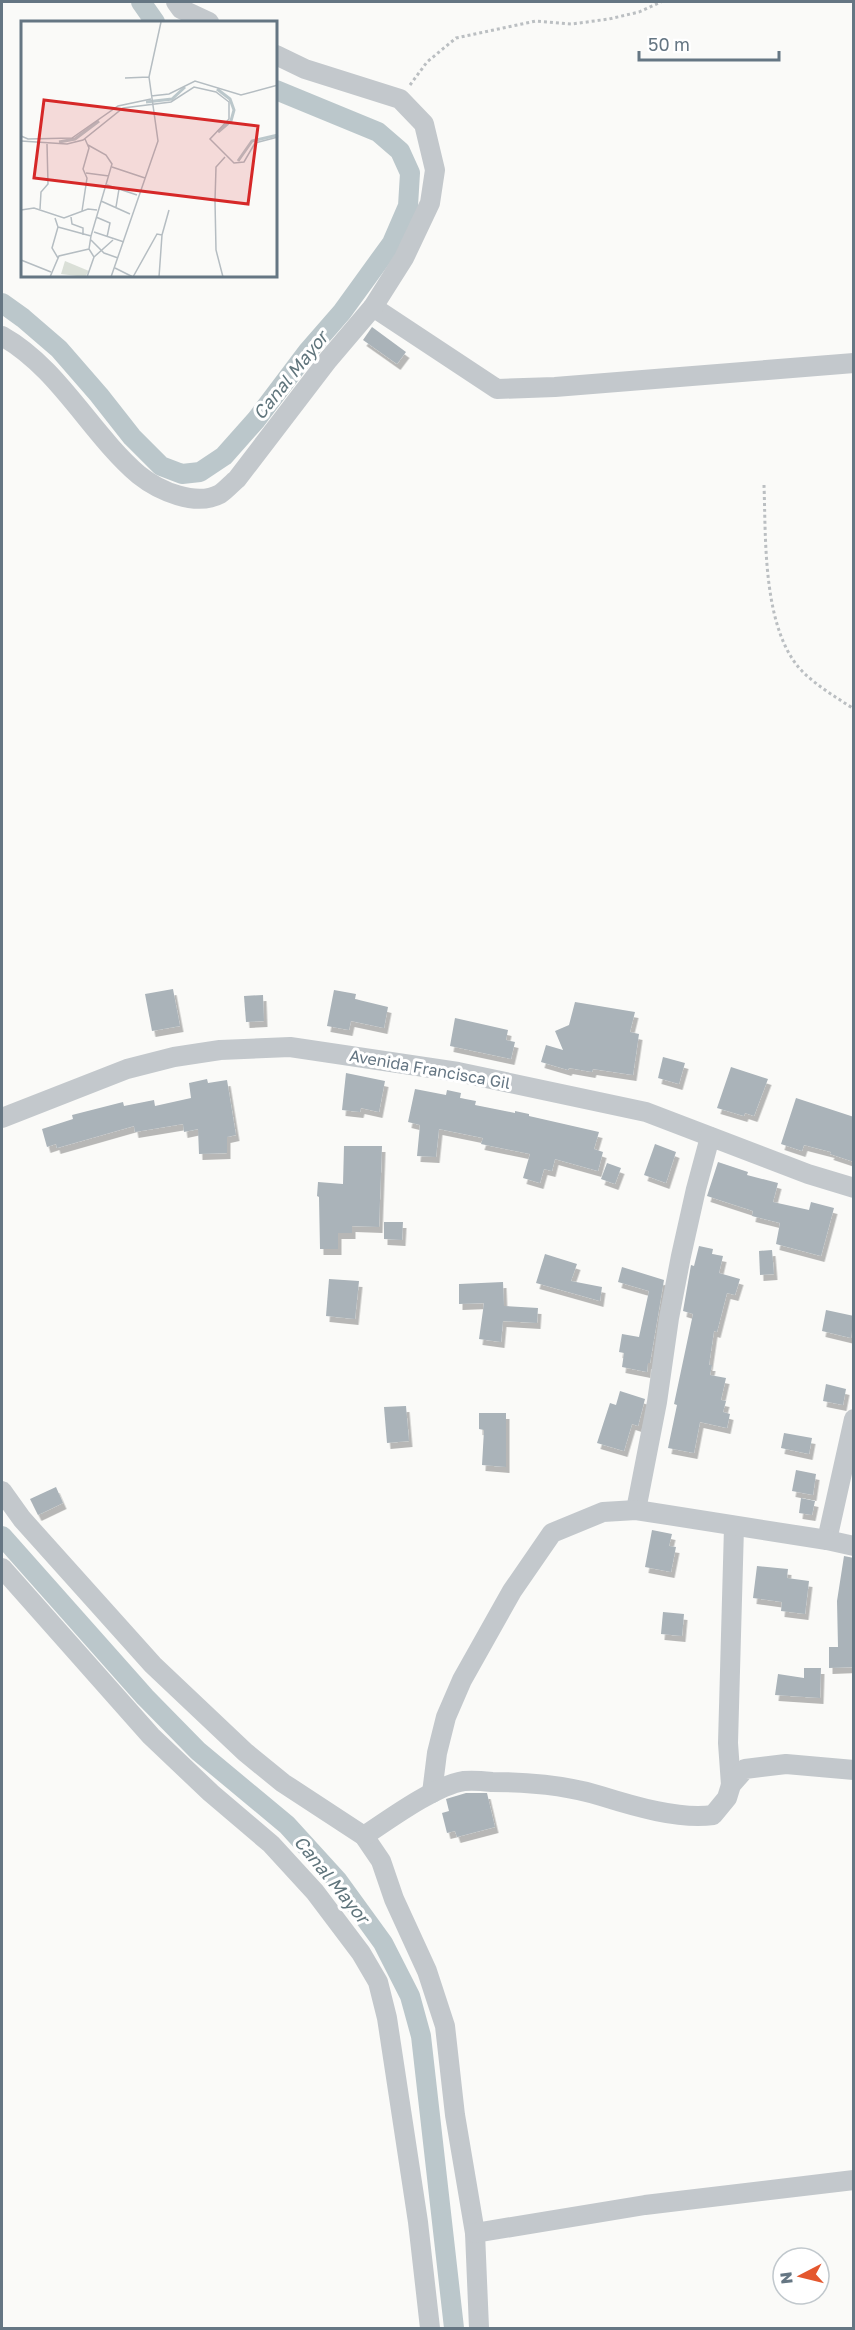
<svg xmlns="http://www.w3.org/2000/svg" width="855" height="2330" viewBox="0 0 855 2330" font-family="'Golos Text',sans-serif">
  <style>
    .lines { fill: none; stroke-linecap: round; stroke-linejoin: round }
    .canal { stroke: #bbc7cb; stroke-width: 20 }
    .building { fill: #aab3b9; filter: url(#shadow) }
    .path { stroke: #bbbfc2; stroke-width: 3; stroke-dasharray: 3 3; stroke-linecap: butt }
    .street { stroke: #c3c8cc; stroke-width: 20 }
    .labels { text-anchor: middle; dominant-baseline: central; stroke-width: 6; stroke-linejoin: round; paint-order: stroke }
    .street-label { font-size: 16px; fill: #657683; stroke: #fff }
    .water-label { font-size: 18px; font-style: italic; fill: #60757c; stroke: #fff }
    .inset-river { fill: none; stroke: #bbc7cb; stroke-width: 3 }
    .inset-road { fill: none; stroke: #b5bdc2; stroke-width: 1.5 }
    .view { fill: #d62828; fill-opacity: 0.15; stroke: #d62828; stroke-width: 3 }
    .inset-edge { fill: none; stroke: #657683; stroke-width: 3 }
  </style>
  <defs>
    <filter id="shadow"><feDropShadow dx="3.5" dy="6" stdDeviation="0" flood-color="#0004"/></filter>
  </defs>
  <rect width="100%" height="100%" fill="#fafaf8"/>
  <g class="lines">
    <g class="canal">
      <path d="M141,2L155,22"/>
      <path d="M2,303L23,318L59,349L99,395L132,437L161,466L182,474L200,472L224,456L256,420L308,351L342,312L392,243L408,206L410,173L400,151L378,132L276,90"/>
      <path d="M2,1536L145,1697L198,1751L287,1825L338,1881L383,1943L410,1996L421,2036L454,2328"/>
    </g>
  </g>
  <g class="building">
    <path d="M372,327L406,352L397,364L363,340Z"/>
    <path d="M173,989L180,1026L152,1031L145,994Z"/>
    <path d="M334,990L356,994L355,999L388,1007L384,1028L351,1021L349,1030L327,1026Z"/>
    <path d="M263,995L264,1021L246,1022L244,996Z"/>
    <path d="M575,1002L635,1012L630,1032L639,1034L633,1075L593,1069L592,1072L569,1068L568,1070L541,1062L546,1045L563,1050L555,1031L569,1025Z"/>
    <path d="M455,1018L508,1030L506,1040L515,1042L511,1059L450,1046Z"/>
    <path d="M663,1057L685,1063L679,1084L658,1078Z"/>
    <path d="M731,1067L768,1079L754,1116L745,1113L744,1116L717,1108Z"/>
    <path d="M346,1073L385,1081L379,1112L361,1108L360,1112L342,1110Z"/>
    <path d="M207,1079L208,1083L227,1080L236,1135L227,1137V1153L199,1154L198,1129L184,1132L183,1124L135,1132L134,1126L57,1148L56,1144L47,1147L42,1129L73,1119L72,1115L123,1102L124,1106L154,1100L155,1106L191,1098L189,1083Z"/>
    <path d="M415,1089L446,1095L447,1090L461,1093L460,1098L476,1101L475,1105L515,1113V1111L529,1114V1116L599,1132L594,1149L603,1152L598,1171L555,1159L552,1171L544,1169L540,1183L523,1178L530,1154L481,1144L483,1138L439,1129L436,1157L417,1156L420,1125L408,1122Z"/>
    <path d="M796,1098L854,1117V1162L830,1154L831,1152L804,1145L802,1151L781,1144Z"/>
    <path d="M655,1144L676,1152L666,1183L644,1175Z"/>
    <path d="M344,1146H382L379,1227L352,1226V1233H338V1249H320L319,1197L317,1196L318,1182L343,1184Z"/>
    <path d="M718,1162L748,1172L747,1175L778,1183L773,1202L809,1210L811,1202L834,1208L821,1256L776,1244L780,1223L752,1216L753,1211L707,1196Z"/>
    <path d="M607,1163L621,1168L615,1184L601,1179Z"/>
    <path d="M384,1222H403L402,1240L384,1239Z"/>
    <path d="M699,1246L713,1249L712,1254L723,1256L719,1273L740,1279L735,1295L727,1293L717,1332L714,1331L709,1365H712L710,1375L726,1378L721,1400L726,1401L723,1412L730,1414L727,1428L700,1422L694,1453L668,1448L677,1405L674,1404L693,1314L683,1311L691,1265L694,1266Z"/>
    <path d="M772,1250L774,1274L760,1275L759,1251Z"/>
    <path d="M545,1254L577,1264L571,1281L602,1287L600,1301L536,1283Z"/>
    <path d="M622,1267L664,1280L650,1363H648L647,1372L622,1367L624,1353L619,1352L622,1334L639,1337L649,1291L618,1282Z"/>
    <path d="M329,1279L359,1281L355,1319L326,1316Z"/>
    <path d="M503,1282L504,1306L538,1308L537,1323L503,1321L501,1342L479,1339L484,1303L459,1304V1284Z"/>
    <path d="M826,1310L854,1316L851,1338L822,1331Z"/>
    <path d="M826,1384L846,1389L843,1405L823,1401Z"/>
    <path d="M620,1391L645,1399L638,1426L632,1424L624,1451L597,1443L610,1403L616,1405Z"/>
    <path d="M406,1406L409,1441L387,1443L384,1407Z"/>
    <path d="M479,1413H506V1467L482,1465L484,1430L479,1429Z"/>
    <path d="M784,1433L812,1438L809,1454L781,1448Z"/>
    <path d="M796,1470L816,1474L813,1495L792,1491Z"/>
    <path d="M56,1487L63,1503L38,1515L30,1499Z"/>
    <path d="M801,1498L815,1501L812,1515L799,1513Z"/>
    <path d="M652,1530L672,1534L669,1546L676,1547L671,1572L645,1567Z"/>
    <path d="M844,1556L854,1558V1667L829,1668V1647H838L837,1601Z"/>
    <path d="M757,1566L788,1569L787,1578L809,1581L805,1614L781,1611L782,1602L753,1598Z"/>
    <path d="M663,1612L684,1614L682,1636L661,1634Z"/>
    <path d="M804,1668H821L820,1698L775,1695L778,1674L804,1678Z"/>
    <path d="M466,1793H487L495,1827L457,1837L455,1831L447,1833L442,1813L449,1811L446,1799Z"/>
  </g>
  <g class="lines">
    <g class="path">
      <path d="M410,85L427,62L456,38L536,21L572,24L609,19L639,12L661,2"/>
      <path d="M764,485C766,540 762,634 805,674C819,687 837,698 854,709"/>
    </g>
    <g class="street">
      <path d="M176,2L181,9L209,22"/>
      <path d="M373,307L497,389L555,387L854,363"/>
      <path d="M2,336C59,368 90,433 139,475C159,491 196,507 220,494C226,490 232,483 237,479L328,360L373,307L404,258L430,203L435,170L424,124L400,99L305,69L276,55"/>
      <path d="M2,1118L127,1069L174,1057L220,1050L290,1047L458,1072L646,1112L808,1174L854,1188"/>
      <path d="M2,1491L22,1519L153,1665L245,1752L283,1783L364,1836L381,1861L394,1899L427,1971L445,2026L455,2115L475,2233L479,2328"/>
      <path d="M636,1510L657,1402L669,1318L681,1256L696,1189L710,1137"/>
      <path d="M827,1540L854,1419"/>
      <path d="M2,1568L151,1736L211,1793L271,1844L315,1892L361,1953L378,1982L387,2018L418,2222L430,2328"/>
      <path d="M731,1785L728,1743L734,1527"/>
      <path d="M432,1793L437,1753L446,1717L462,1680L512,1591L552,1533L603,1512L636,1510L827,1540L854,1546"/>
      <path d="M364,1836C388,1820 436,1785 464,1781C473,1780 483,1781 492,1782C528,1782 566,1785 601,1796C633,1806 680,1820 713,1815L727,1798L731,1785L745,1769L786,1764L854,1770"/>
      <path d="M475,2233L645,2205L854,2180"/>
    </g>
  </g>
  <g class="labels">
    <g class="street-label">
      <text transform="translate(430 1069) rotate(10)">Avenida Francisca Gil</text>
    </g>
    <g class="water-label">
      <text transform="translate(290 375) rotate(-51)">Canal Mayor</text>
      <text transform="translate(332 1879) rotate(51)">Canal Mayor</text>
    </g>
  </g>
  <g transform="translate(21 21)">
    <rect width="256" height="256" fill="#fafaf8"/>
    <path d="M44,240L68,250L64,256L40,253Z" fill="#dadfd7"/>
    <path class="inset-river" d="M196,68L209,78L213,89L210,100L197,111M125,81L151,78L164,66M38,121L54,118L78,100M217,140L231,120L257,114"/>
    <path class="inset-road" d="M104,57L128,56M130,75L148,73L174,60L220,74L257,64M0,115L7,118L51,117L97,85L130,78M0,120L46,123L62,119L102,87L150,81L173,66L195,71L208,81V98L189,118L213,142L223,141L234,122L257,116M91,146L124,157M65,152L88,155M86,164L116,174M80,180L109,193M95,186L98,168M19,188L20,171L27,163L26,123M0,189L13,187L43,197L67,188L76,189M61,190L66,157L62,148L68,127L64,118M50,196L51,203L62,207V214M75,196L89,202L86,216M34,197L37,206L31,227L37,237M37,206L70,215M73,211L103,221M70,219L83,232L97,237M73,236L92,219M0,239L30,251M94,247L112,256M29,256L38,235L68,228M66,256L73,236L68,228L70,215L91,143L85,134L67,124M90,256L137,120L128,56L140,1M112,256L136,213L141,214M138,256L141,214L148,189M202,256L195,229L194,180L195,146L204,136"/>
    <path class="view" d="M23,79L237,105L227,183L13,157Z"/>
    <rect width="256" height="256" class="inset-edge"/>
  </g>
  <rect width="855" height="2330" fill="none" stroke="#657683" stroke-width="6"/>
  <g transform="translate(801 2276) rotate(263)"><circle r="28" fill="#ffffff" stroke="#c1c8cd" stroke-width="1.5"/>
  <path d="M0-4.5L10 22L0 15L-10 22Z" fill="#e4572e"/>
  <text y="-9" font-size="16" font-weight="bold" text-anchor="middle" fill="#657683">N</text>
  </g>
  <path d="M639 51v9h140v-9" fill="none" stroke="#657683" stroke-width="3"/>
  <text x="648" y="51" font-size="18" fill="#657683" stroke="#ffffff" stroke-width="4.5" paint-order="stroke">50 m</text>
</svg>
